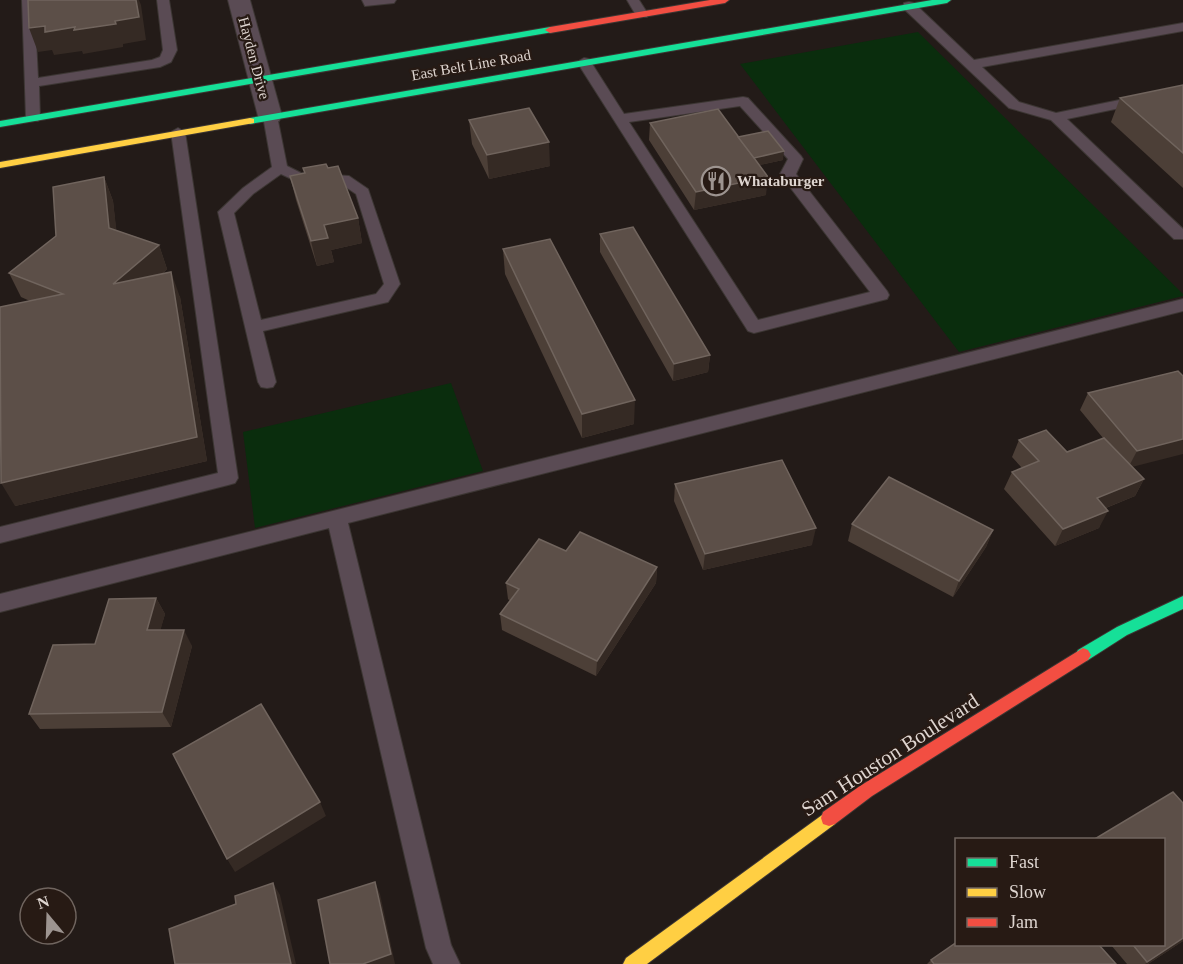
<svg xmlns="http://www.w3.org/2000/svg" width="1183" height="964" viewBox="0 0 1183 964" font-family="'Times New Roman',serif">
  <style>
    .green { fill: #0a2d0d }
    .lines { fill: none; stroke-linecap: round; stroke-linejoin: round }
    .lane-casing { stroke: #3c3633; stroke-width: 2 }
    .street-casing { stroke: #3c3633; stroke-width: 2 }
    .fast-casing { stroke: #3c3633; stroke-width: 2 }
    .slow-casing { stroke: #3c3633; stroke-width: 2 }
    .jam-casing { stroke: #3c3633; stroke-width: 2 }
    .lane { fill: #5a4b54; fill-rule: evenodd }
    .street { fill: #5a4b54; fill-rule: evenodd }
    .fast { fill: #16e098; fill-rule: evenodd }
    .slow { fill: #ffcf43; fill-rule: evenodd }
    .jam { fill: #f24e42; fill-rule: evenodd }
    .wall { fill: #4c3f37 }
    .shaded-wall { fill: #352a24 }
    .building { fill: #5c4f48; stroke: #70645d; stroke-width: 1.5 }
    .labels { text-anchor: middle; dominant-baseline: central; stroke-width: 4.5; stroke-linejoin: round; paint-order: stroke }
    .far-street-label { font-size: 15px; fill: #ded5d0; stroke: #271a14 }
    .far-poi-label { font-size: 15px; font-weight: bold; fill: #ded5d0; stroke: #271a14; text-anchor: start }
    .near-street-label { font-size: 21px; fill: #ded5d0; stroke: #271a14 }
  </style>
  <rect width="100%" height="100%" fill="#231b18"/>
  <g class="green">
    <path d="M918,32L1183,294V296L959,352L740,64Z"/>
    <path d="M451,383L483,471L255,528L243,432Z"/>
  </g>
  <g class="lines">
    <g class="lane-casing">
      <g id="lane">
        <path d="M22,0H34L38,78L152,60L160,57L163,50L157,0H169L177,50L171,62L160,67L39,86L40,118L38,121H28L26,118Z"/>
        <path d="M362,0H396L394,3L365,6Z"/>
        <path d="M627,0H639L648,14L647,17H637Z"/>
        <path d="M909,2L914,3L974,60L1183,23V31L982,67L1019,102L1056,113L1183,87V95L1067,119L1183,229V239H1174L1051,120L1009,108L904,9L903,6L904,3Z"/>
        <path d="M584,58L589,59L624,114L743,97L748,98L801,156L803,159L796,174L887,291L889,295L887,299L754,333L748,331L577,62ZM740,106L788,159L780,174L870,292L758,320L629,122Z"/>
        <path d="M270,112L277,116L287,166L301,173L349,176L368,189L400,284L388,302L263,331L276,382L273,387L267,388L261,387L258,382L218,212L243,188L272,167L263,116ZM281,174L298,182L340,183L356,194L384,284L376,294L261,320L234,213L253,194Z"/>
        <path d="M178,128L185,132L238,478L235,483L228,485L0,543V527L218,473L171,132Z"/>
        <path d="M1183,299V311L348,523L451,945L460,964H433L426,948L329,528L0,612V594Z"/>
      </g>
    </g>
    <g class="street-casing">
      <path id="street" d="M228,0H250L282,116L279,121L270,123L261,121L258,116Z"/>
    </g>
    <g class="fast-casing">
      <g id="fast">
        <path d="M932,0H951L947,3L250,124L245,121L250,118Z"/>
        <path d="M550,27L555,30L553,32L0,127V121Z"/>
        <path d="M1183,596V609L1127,635L1088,660L1083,662L1078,660L1075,655L1078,650L1117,627Z"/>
      </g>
    </g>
    <g class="slow-casing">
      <g id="slow">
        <path d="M250,118L254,119V123L0,168V162Z"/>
        <path d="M829,810L835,812L837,818L835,824L647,964H623L626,958Z"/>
      </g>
    </g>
    <g class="jam-casing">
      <g id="jam">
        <path d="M710,0H729L725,3L550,33L545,30L550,27Z"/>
        <path d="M1083,648L1088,650L1091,655L1088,660L872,796L835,824L829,826L823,824L821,818L823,812L860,786Z"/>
      </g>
    </g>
    <use href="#lane" class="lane"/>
    <use href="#street" class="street"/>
    <use href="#fast" class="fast"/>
    <use href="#slow" class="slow"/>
    <use href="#jam" class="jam"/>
  </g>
  <g class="wall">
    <path d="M1183,85V188L1111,122L1120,98Z"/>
    <path d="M469,120L550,166L489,179L472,144Z"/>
    <path d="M650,123L738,137L783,160L759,165L766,195L694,210L649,140Z"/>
    <path d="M328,168L358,218L362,243L331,250L334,262L317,266L296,200L290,176Z"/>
    <path d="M104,177L113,201L116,230L159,245L167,269L162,274L180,297L207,461L15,506L30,301L21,297L9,273L56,236Z"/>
    <path d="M600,234L710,355L708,372L673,381L600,252Z"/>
    <path d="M503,249L634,424L582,438L505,274Z"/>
    <path d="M1178,371L1132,467L1144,479L1135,496L1106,508L1099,528L1055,546L1004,489L1012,472L1022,468L1012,457L1019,440L1067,452L1103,438L1080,410L1088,393Z"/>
    <path d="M675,484L812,545L703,570L674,501Z"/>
    <path d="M852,524L993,530L986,547L953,597L848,541Z"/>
    <path d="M566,551L657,567L656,583L596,676L502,630L500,614L510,601L508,599L506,583Z"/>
    <path d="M156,598L165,614L160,630L192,646L171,727L40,729L29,714Z"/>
    <path d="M1183,803V941L1148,964H1127L1111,945H1164Z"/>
    <path d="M931,960L1116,964H927Z"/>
  </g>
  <g class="shaded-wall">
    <path d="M136,0H139L141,5L146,40L123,44V47L83,54L82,51L54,55L52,50L38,52L29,28L45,26L115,21Z"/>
    <path d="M549,142L550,166L489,179L487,155Z"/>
    <path d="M784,151L783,160L746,168L748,159Z"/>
    <path d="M104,177L113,201L119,252L109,228Z"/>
    <path d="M768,177L766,195L694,210L696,192Z"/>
    <path d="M358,218L362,243L331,250L334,262L317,266L311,241L324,225Z"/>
    <path d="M159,245L167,269L123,308L113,284Z"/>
    <path d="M171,272L180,297L207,461L15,506L1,483Z"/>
    <path d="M710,355L708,372L673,381L674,364Z"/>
    <path d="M635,400L634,424L582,438V414Z"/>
    <path d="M1183,439V454L1128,468L1137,451Z"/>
    <path d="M1144,479L1135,496L1088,515L1097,498Z"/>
    <path d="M1108,511L1099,528L1055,546L1063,529Z"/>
    <path d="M816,528L812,545L703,570L705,554Z"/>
    <path d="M993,530L986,547L953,597L959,581Z"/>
    <path d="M657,567L656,583L596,676L597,661Z"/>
    <path d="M156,598L165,614L156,646L147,630Z"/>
    <path d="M184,630L192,646L171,727L162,712Z"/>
    <path d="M320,802L326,816L235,872L227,859Z"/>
    <path d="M375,882L380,894L395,964H363Z"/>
    <path d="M273,883L280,895L296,964H291Z"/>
    <path d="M1183,938V941L1148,964H1145Z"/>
  </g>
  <g class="building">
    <path d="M28,0H136L139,17L115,21L116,24L74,30L75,27L45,32V26L29,28Z"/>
    <path d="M1183,85V153L1120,98Z"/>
    <path d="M529,108L549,142L487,155L469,120Z"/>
    <path d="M718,109L768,177L696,192L650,123Z"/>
    <path d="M768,131L784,151L754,158L738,137Z"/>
    <path d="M326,164L328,168L338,166L358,218L324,225L328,238L311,241L290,176L305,173L303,168Z"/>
    <path d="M104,177L109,228L159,245L113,284L171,272L197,437L1,483L0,307L63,294L9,273L56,236L53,187Z"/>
    <path d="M633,227L710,355L674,364L600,234Z"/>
    <path d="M550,239L635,400L582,414L503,249Z"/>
    <path d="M1178,371L1183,376V439L1137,451L1088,393Z"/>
    <path d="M1046,430L1067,452L1104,438L1144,479L1097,498L1108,511L1063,529L1012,472L1039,461L1019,440Z"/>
    <path d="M782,460L816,528L705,554L675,484Z"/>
    <path d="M889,477L993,530L959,581L852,524Z"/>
    <path d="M580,532L657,567L597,661L500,614L519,589L506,583L539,539L566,551Z"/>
    <path d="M156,598L147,630H184L162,712L29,714L53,645L95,644L109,599Z"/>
    <path d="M261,704L320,802L227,859L173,754Z"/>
    <path d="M1173,792L1183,803V938L1147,962L1133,945H1164V840H1093Z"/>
    <path d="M375,882L391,954L363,964H330L318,900Z"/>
    <path d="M273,883L291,964H175L169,929L236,904L235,896Z"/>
    <path d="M957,942V945H1099L1116,964H934L931,960Z"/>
  </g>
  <defs>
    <g id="restaurant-ring" transform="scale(1.5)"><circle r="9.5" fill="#271a14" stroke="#9d9490" stroke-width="1.5"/><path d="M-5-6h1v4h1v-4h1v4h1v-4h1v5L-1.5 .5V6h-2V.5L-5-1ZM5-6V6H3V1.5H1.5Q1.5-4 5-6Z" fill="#9d9490"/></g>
  </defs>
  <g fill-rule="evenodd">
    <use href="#restaurant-ring" x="716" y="181"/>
  </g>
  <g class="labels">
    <g class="far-street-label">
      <text transform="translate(254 58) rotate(75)">Hayden Drive</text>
      <text transform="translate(471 65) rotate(-10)">East Belt Line Road</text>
    </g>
    <g class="far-poi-label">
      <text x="737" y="181">Whataburger</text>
    </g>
    <g class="near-street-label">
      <text transform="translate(890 755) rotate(-33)">Sam Houston Boulevard</text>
    </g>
  </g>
  <rect x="955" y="838" width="210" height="108" fill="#271a14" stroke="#70655f" stroke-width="1.5"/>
  <rect x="967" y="858" width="30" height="9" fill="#16e098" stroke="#70655f" stroke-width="1.5"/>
  <text x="1009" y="868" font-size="18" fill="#ded5d0">Fast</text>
  <rect x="967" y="888" width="30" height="9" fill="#ffcf43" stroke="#70655f" stroke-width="1.5"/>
  <text x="1009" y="898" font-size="18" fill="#ded5d0">Slow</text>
  <rect x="967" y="918" width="30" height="9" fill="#f24e42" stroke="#70655f" stroke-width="1.5"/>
  <text x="1009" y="928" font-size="18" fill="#ded5d0">Jam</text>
  <g transform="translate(48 916) rotate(341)"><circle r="28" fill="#271a14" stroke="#70655f" stroke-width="1.5"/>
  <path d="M0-4.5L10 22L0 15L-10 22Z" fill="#9d9490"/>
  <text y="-9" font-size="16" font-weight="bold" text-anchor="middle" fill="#ded5d0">N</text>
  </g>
</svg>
